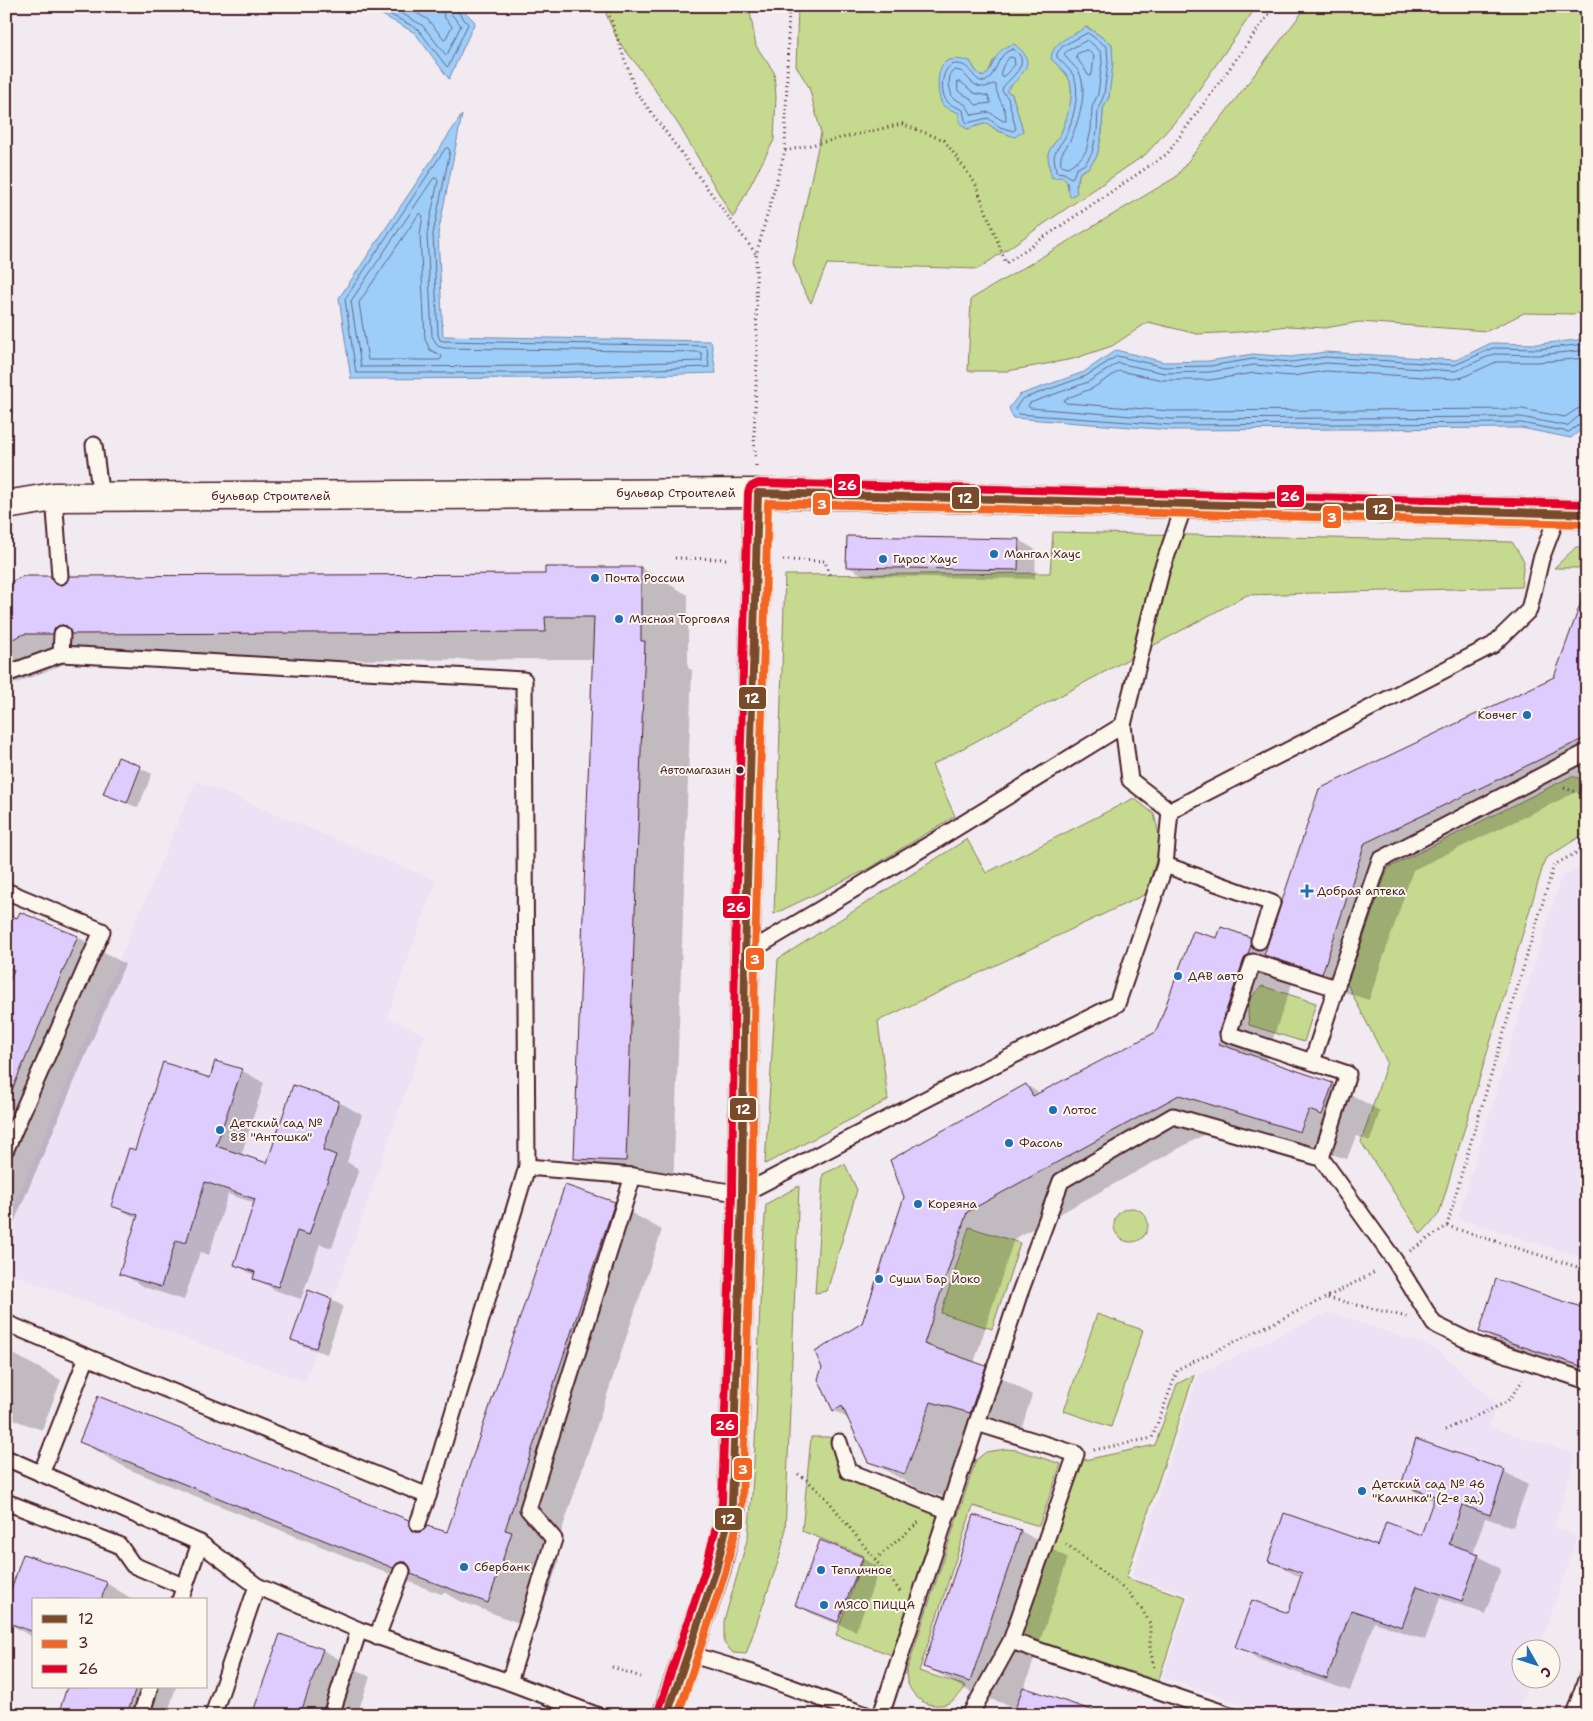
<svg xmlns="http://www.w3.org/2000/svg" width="1593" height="1721" viewBox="0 0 1593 1721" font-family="'Shantell Sans',sans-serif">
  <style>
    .built { fill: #ece1f5 }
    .green { fill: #c5d98f; stroke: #887c5d; fill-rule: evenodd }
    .water { fill: #9ccef9; stroke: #7b88a7 }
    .shadow { fill: #0003; fill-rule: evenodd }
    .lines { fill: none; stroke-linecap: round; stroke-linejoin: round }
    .shore { stroke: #6b657d; stroke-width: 1 }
    .building { fill: #ddccfd; stroke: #4a1f2b }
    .lane-casing { stroke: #4a1f2b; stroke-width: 19 }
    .street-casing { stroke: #4a1f2b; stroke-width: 31 }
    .secondary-casing { stroke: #4a1f2b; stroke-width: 31 }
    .path { stroke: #4a1f2b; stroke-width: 3; stroke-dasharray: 1 4; stroke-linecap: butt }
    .lane { stroke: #fbf7ec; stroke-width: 15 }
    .street { stroke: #fbf7ec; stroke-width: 28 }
    .secondary { stroke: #fbf7ec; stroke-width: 28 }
    .bus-1-casing { stroke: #fbf7ec; stroke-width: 11 }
    .bus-2-casing { stroke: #fbf7ec; stroke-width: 11 }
    .bus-3-casing { stroke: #fbf7ec; stroke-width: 11 }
    .bus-1 { stroke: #7a4b2a; stroke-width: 8 }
    .bus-2 { stroke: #f26522; stroke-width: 8 }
    .bus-3 { stroke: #e4002b; stroke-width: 8 }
    .poi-dot { fill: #1f6fb2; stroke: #fbf7ec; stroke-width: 2 }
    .bus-dot { fill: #4a1f2b; stroke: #fbf7ec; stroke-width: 2 }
    .labels { text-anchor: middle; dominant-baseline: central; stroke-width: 4; stroke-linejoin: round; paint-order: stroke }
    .bus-label { font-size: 11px; fill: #4a1f2b; stroke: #fbf7ec; text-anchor: end }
    .street-label { font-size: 12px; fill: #4a1f2b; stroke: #fbf7ec }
    .poi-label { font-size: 12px; fill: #4a1f2b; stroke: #fbf7ec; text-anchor: start }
    .line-badge { stroke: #fbf7ec; stroke-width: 2 }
    .badge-label { font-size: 14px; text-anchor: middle; font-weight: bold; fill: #fff }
  </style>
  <rect width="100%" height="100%" fill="#f2eaf1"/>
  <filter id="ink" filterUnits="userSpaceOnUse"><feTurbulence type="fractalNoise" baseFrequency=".02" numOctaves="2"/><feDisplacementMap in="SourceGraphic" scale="10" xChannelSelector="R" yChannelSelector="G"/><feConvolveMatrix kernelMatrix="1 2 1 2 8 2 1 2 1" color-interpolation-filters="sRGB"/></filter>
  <g filter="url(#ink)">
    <g class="built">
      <path d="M196,781L436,881L387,1017L425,1035L305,1382L6,1272V1224Z"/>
      <path d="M1587,863V1259L1458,1218L1561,877Z"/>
      <path d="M1329,1312L1437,1349L1496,1404L1489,1427L1576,1454L1554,1527L1577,1536L1540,1648H1520V1678L1529,1679L1517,1715H1275L1163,1677L1190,1595L1132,1576L1199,1374Z"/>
    </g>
    <g class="green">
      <path d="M608,6H749L756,46L774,72L776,97L774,140L733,218L680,127L645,75L618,41L606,14Z"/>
      <path d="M798,6H1257L1181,115L1146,154L978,269L827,264L811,303L801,285L793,263L821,133L809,87L796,66ZM1087,27C1096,32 1103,39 1112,44L1109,97L1103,109L1102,132L1097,156L1088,168L1080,172L1076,187L1068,190L1067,182L1062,177L1053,145C1064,132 1077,96 1069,79C1066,72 1057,65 1051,59L1074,35ZM970,61L976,71L983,77L988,73L993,61L1013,83L1006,91L1012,94L1023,131H998L987,123L967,129L960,123L959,113L944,106C940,91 935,78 944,63Z"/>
      <path d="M1307,6H1587V312L1573,314L1524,313L1487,331L1359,322L1325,328L1287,326L1240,332L1197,334L1148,322L1112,346L1073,359L1008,371H968L971,299L1176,177Z"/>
      <path d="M1053,532L1512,542L1524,561L1521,587L1247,595L932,765L955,816L868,869L774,914L785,575L1050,573Z"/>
      <path d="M1576,547H1587V568H1554Z"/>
      <path d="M1572,776L1587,781V832L1545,859L1439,1214L1421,1234L1361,1142L1387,1062L1347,984L1388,868Z"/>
      <path d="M1134,798L1154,814L1161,843L1146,894L878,1021L888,1100L765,1164L778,959L967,839L986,873Z"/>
      <path d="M1262,986L1316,1003L1304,1042L1249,1025C1247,1006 1247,999 1262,986Z"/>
      <path d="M845,1164L857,1190L827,1291L815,1293L823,1174Z"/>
      <path d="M799,1186L785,1533L779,1559L746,1654L733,1653L724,1643V1621L748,1537C760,1427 756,1315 766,1204Z"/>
      <circle cx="1131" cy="1225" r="17"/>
      <path d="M969,1227L1020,1243L992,1329L941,1313Z"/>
      <path d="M1097,1314L1143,1330L1111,1427L1064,1411Z"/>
      <path d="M1194,1375L1126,1578L1186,1597L1158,1682L1021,1636L1080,1461L1155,1445L1177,1384Z"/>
      <path d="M811,1437H829L835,1441L842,1473L941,1508L892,1655L836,1635L864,1556L802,1531Z"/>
      <path d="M1006,1449L1017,1450L1061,1464L1039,1526L973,1506L919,1671L966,1686C961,1693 955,1701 946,1704C925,1710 907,1694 906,1673L976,1460L986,1452Z"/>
    </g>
    <g class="water">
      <path d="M366,6H459L475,22L449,79L415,33Z"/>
      <path d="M1086,27C1096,32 1103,39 1112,44L1113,63L1109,97L1103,109L1102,132L1097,156L1088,168L1080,172L1076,187L1077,193L1070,197L1067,182L1062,177L1052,178C1050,171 1048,163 1048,155C1049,147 1057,142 1060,135C1066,122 1076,93 1069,79C1066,72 1057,65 1051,59C1052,41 1073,36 1086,27Z"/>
      <path d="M1014,44C1040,63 1021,74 1006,91L1012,94L1023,131L1015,137L998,131L987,123L967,129L960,123L959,113C955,111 949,110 945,107C936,101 936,70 944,63C951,57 962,60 970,61L976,71L983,77C997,67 991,50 1014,44Z"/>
      <path d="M462,115L438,234L443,336L711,341L716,373L545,378L351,379L339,298Z"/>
      <path d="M1587,339V425L1571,438L1521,428L1171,430L1013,418L1009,408L1019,395L1084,372L1116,350L1164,362L1209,361L1253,354L1291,357L1325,352L1456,360L1491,343L1537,344Z"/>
    </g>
    <g class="shadow">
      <path d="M1019,540L1036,550L1035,579L865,576L847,566Z"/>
      <path d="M641,568L688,595V668L692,670L673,1188L623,1186L576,1159L594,659L72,661L6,687V585L50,578L64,585L547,576Z"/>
      <path d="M1587,605V787L1413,870L1369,1000L1312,982L1295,981L1291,986L1266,1059L1267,1062L1333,1084L1380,1111L1370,1141L1356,1136L1347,1159L1227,1122L1014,1239L974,1363L985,1368L1032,1395L1018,1440L978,1429L952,1500L917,1488L869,1461L850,1420L834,1410L863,1324L1026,1085L1041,1094L1157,1033L1218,940L1250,938L1267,948L1320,790L1555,677Z"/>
      <path d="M118,759L140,768L152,774L138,808L104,793Z"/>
      <path d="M6,915L78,937L125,964L6,1241Z"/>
      <path d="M241,1070L264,1083L241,1156L268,1165L294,1087L339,1102L362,1115L347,1162L359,1169L332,1248L320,1244L301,1299L277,1291L254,1278L255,1276L235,1264L255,1203L228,1194L209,1255L200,1252L184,1300L144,1287L121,1273L138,1219L112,1205L136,1151L211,1079Z"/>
      <path d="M614,1203L662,1230L553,1557L559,1561L535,1629L460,1601L444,1592L441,1594L430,1590L128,1469L81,1442L409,1521L425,1530L448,1533Z"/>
      <path d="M309,1292L332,1300L343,1306L327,1354L303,1346L292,1339Z"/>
      <path d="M1587,1311V1375L1514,1351L1480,1332Z"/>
      <path d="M6,1350L61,1380L42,1430L6,1417Z"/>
      <path d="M1417,1441L1505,1472L1528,1485L1513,1527L1485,1518L1473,1553L1501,1569L1485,1614L1440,1598L1425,1640L1374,1622L1350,1691L1260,1660L1237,1646L1288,1615L1302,1577L1292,1573L1269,1560L1378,1547L1422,1536L1435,1501L1425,1497L1402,1484ZM1292,1568L1308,1574L1307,1576L1292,1571Z"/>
      <path d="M975,1516L1021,1531L1068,1558L1024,1689L1101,1715H1015L1017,1708L972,1693L925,1666Z"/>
      <path d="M821,1542L863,1558L880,1568L856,1631L814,1615L797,1605Z"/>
      <path d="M24,1555L106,1583L134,1600H34V1638L6,1622V1609Z"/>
      <path d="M281,1635L323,1650L370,1677L357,1715H253Z"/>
      <path d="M68,1687H176L167,1715H59Z"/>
    </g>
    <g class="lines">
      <g class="shore">
        <path d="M374,6L418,29L447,67L449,65L468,24L457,11L456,6"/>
        <path d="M388,6L422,25L446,55L448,53L461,25L451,14L449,6"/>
        <path d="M404,6L427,19L445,40L452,26L444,17L442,6"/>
        <path d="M1088,33L1107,47L1108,63L1104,95L1098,109L1097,131L1092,153L1085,164L1076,169L1073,177L1071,178L1064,173L1056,172L1054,156C1056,149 1060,145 1064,139C1072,125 1082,89 1073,75C1069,68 1062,63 1057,57V53L1063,46Z"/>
        <path d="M1088,40L1101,52L1102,62L1098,94L1092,107L1091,130L1086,151L1080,159L1068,167L1061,165C1059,153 1065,150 1070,141C1078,122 1089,92 1079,72C1075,66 1068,61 1064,54L1067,51Z"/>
        <path d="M1013,49C1033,62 1013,75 1003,87L1002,91L1008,98L1016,129L1013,131L1000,127L988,118L967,123L965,120L963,110C957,107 949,105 946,100C939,90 942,64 956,64C972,63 971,81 985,82C998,74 996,53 1013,49Z"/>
        <path d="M1087,50L1094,56L1092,74L1090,76L1088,75L1084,68L1076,57L1077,54Z"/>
        <path d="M1010,57L1014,58L1015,65L1004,76H1002L1000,74L1003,66Z"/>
        <path d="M956,70L963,72C971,83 980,92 993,84L996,85C996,99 1007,106 1006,121H1003L989,112L972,115L966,105L952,97L949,84L950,74Z"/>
        <path d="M958,82H961L974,93L988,96L991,103L976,105L970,98L958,91Z"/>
        <path d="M448,148L450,151L433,234L438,335L440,340L444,341L705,346L707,348L709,367L545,373H356L345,299L445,149Z"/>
        <path d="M436,178L438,181L427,234L432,336L438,346L444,348L700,352L702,354V361L545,366L361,367L351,301L433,179Z"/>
        <path d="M420,213L423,216L420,234L425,339L430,350L441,355L442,358L439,360H368L359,303Z"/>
        <path d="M1587,344L1538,349L1493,348L1455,365L1325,357L1292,362L1253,359L1210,366L1164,367L1117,356L1086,376L1022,399L1015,409L1018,414L1171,425L1521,423L1569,432L1582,422L1587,421"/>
        <path d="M1587,350L1538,355L1494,354L1455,371L1326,363L1292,368L1254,365L1210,372L1164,373L1118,363L1088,382L1030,403L1028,406L1030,408L1171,419L1521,417L1567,426L1579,416L1587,415"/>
        <path d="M1587,358L1538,362H1496L1463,377L1455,379L1326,371L1293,376L1254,373L1210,380H1163L1119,371L1093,388L1065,399L1064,401L1066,403L1171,411L1522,409L1565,417L1577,409L1587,407"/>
      </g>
    </g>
    <g class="building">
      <path d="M847,536L1019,539L1018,570L846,567Z"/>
      <path d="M545,567H641V641H645L626,1161L574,1159L594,617H545L546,632L71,634L67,626L62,625L54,629L53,634H24L6,642V584L24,576H51L53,582L60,585L66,583L69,576L545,574Z"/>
      <path d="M1584,594H1587V737L1365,843L1322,974L1264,955L1319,789L1554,677Z"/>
      <path d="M118,757L141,766L127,803L103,794Z"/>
      <path d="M20,912L78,936L6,1104V988L14,970L6,967V914L17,918Z"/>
      <path d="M1221,927L1250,937L1251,945L1248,954L1244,959L1219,1031L1220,1039L1219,1044L1333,1083L1322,1115L1309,1110L1300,1132L1179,1095L967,1212L924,1344L986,1366L970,1413L931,1402L905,1474L868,1462L842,1406L833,1411L818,1379L822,1368L815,1352L862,1323L904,1197L890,1160L1026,1084L1033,1096L1156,1032L1193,931L1217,938Z"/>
      <path d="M215,1061L242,1069L216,1146L267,1163L293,1085L339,1101L323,1150L336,1155L309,1235L297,1231L278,1287L253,1279L255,1272L234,1265L255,1199L205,1182L186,1243L176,1240L161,1287L119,1274L138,1215L111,1206L129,1148L135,1150L163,1062L210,1078Z"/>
      <path d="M565,1185L615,1202L505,1530L512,1532L488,1603L411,1574V1569L406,1562H400L393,1568L381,1563L79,1442L98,1396L409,1520V1525L414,1532H419L424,1530L427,1526L447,1532Z"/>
      <path d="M1496,1279L1587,1309V1368L1479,1332Z"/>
      <path d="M308,1290L332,1299L316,1348L291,1340Z"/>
      <path d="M1416,1439L1505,1470L1490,1515L1462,1505L1449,1544L1479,1554L1462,1601L1417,1586L1402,1627L1351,1610L1327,1679L1235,1647L1252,1600L1288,1613L1302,1573L1268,1561L1284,1513L1378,1546L1386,1522L1421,1535L1435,1496L1401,1485Z"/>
      <path d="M974,1515L1021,1530L970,1682L923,1667Z"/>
      <path d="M820,1540L863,1557L838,1622L795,1605Z"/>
      <path d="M23,1554L107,1582L101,1600H34V1632L6,1622V1605Z"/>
      <path d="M280,1634L323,1649L300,1715H252Z"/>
      <path d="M67,1687H136L127,1715H58Z"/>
      <path d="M1023,1687L1094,1711L1093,1715H1013Z"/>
    </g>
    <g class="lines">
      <g class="lane-casing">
        <g id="lane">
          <path d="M94,445L101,498"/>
          <path d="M54,497L60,576"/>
          <path d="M62,634L61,654L524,680L527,1167"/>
          <path d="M6,674L61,654"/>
          <path d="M1123,725L1161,572L1185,503"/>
          <path d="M1165,865L1272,903L1259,941"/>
          <path d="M6,891L102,931L6,1149"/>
          <path d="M745,954L935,841L1123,725L1130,780L1170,811"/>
          <path d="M1312,1062L1336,988"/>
          <path d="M1321,1158L1395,1261L1434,1324L1475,1344L1587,1381"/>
          <path d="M6,1323L87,1357L428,1496L418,1523"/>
          <path d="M977,1423L1076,1454L1011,1641"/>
          <path d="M839,1442L848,1471L949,1511"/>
          <path d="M6,1458L200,1543L257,1586L359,1630L509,1682L596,1715"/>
          <path d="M41,1474L87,1357"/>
          <path d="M428,1496L527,1167L633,1176L742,1194L934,1095L1117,1004L1165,865L1170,811L1493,645L1529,610L1541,559L1558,514"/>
          <path d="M6,1502L119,1545L133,1565L185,1587"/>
          <path d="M180,1600L200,1543"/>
          <path d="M377,1637L402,1571"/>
          <path d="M689,1654L752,1673L866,1715"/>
          <path d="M509,1682L554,1539L528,1509L633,1176"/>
          <path d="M141,1715L150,1687"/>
          <path d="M213,1715L257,1586"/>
          <path d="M331,1715L359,1630"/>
          <path d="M881,1715L1019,1295L1061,1181L1173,1116L1321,1158L1348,1074L1228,1034L1253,962L1336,988L1380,860L1587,752"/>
          <path d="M970,1715L1011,1641L1230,1715"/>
          <path d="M1574,1715L1587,1677"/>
        </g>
      </g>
      <g class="street-casing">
        <path id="street" d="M6,505L54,497L758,493"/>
      </g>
      <g class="secondary-casing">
        <path id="secondary" d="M667,1715L716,1570L732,1504L742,1194L745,954L758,493L1587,514"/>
      </g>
      <g class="path">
        <path d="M609,6V14L636,92L756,254"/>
        <path d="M785,151L902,124L944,140L975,183L1006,263L1167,154L1275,6"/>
        <path d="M756,466L754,437L757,359L756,255L785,151L789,6"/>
        <path d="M675,558L729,559"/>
        <path d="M783,560L825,561L830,577"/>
        <path d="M1564,788L1587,795"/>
        <path d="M1447,1226L1587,1270"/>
        <path d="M1410,1251L1447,1226L1462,1172L1554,865L1587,847"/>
        <path d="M1328,1298L1407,1317"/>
        <path d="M1445,1430L1507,1402L1523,1380"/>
        <path d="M1094,1450L1152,1438L1178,1369L1327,1297L1377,1271"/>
        <path d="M798,1474L808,1481L827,1499L900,1591"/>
        <path d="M1066,1544L1128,1592L1142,1610L1150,1623V1649L1154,1667"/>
        <path d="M876,1559L920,1521"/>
        <path d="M612,1667L641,1677"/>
      </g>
      <use href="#lane" class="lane"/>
      <use href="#street" class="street"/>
      <use href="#secondary" class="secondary"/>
      <g class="bus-1-casing">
        <g id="bus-1">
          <path d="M758,493L1587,514"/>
          <path d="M667,1715L716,1570L732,1504L742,1194L745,954L758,493"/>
        </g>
      </g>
      <g class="bus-2-casing">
        <path id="bus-2" d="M678,1715L725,1573L742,1504L752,1194L755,954L768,503L1587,524"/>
      </g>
      <g class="bus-3-casing">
        <path id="bus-3" d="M658,1712L706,1567L722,1503L732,1194L735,954L748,493L750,487L758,483L1587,504"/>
      </g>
      <use href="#bus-1" class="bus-1"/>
      <use href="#bus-2" class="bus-2"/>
      <use href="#bus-3" class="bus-3"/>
    </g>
  </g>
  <g class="poi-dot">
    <circle cx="994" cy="554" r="5"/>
    <circle cx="883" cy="559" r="5"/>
    <circle cx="595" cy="578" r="5"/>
    <circle cx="619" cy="619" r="5"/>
    <circle cx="1527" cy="715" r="5"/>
    <path d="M1304.5 883.5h5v5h5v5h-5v5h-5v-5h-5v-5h5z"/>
    <circle cx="1178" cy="976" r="5"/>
    <circle cx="1053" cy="1110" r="5"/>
    <circle cx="220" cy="1130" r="5"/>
    <circle cx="1009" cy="1143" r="5"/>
    <circle cx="918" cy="1204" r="5"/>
    <circle cx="879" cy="1279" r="5"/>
    <circle cx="1362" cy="1491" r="5"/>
    <circle cx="464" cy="1567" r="5"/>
    <circle cx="821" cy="1570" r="5"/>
    <circle cx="824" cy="1605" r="5"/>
  </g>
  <circle class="bus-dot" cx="740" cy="770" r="4.5"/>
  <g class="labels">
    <g class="bus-label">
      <text x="731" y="770">Автомагазин</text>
    </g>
    <g class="street-label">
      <text x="676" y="493">бульвар Строителей</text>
      <text x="271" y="496">бульвар Строителей</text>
    </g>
    <g class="poi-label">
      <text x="1004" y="554">Мангал Хаус</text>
      <text x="893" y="559">Гирос Хаус</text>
      <text x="605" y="578">Почта России</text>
      <text x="629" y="619">Мясная Торговля</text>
      <text x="1517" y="715" text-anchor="end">Ковчег</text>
      <text x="1317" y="891">Добрая аптека</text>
      <text x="1188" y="976">ДАВ авто</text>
      <text x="1063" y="1110">Лотос</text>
      <text x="230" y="1123">Детский сад №<tspan x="230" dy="14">88 "Антошка"</tspan></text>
      <text x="1019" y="1143">Фасоль</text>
      <text x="928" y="1204">Кореяна</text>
      <text x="889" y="1279">Суши Бар Йоко</text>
      <text x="1372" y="1484">Детский сад № 46<tspan x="1372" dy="14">"Калинка" (2-е зд.)</tspan></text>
      <text x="474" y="1567">Сбербанк</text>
      <text x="831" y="1570">Тепличное</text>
      <text x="834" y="1605">МЯСО ПИЦЦА</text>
    </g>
  </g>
  <g class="line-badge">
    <rect x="833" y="473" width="28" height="24" rx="5" fill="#e4002b"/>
    <rect x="1276" y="484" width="29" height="24" rx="5" fill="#e4002b"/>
    <rect x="951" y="486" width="29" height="24" rx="5" fill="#7a4b2a"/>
    <rect x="812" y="492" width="19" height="24" rx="5" fill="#f26522"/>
    <rect x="1365" y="497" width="29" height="24" rx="5" fill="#7a4b2a"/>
    <rect x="1322" y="505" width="20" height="24" rx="5" fill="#f26522"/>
    <rect x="738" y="686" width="29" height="24" rx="5" fill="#7a4b2a"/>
    <rect x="722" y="895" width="29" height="24" rx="5" fill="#e4002b"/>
    <rect x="745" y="947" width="20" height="24" rx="5" fill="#f26522"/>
    <rect x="729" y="1097" width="28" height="24" rx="5" fill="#7a4b2a"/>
    <rect x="710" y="1413" width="29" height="24" rx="5" fill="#e4002b"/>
    <rect x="733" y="1457" width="20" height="24" rx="5" fill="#f26522"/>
    <rect x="714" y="1507" width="29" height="24" rx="5" fill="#7a4b2a"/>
  </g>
  <g class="badge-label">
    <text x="847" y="490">26</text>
    <text x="1290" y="501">26</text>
    <text x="965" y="503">12</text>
    <text x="822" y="509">3</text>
    <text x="1380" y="514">12</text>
    <text x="1332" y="522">3</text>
    <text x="752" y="703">12</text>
    <text x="736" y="912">26</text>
    <text x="755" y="964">3</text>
    <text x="743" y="1114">12</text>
    <text x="725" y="1430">26</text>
    <text x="743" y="1474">3</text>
    <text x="728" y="1524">12</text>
  </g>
  <rect width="1593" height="1721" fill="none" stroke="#fbf7ec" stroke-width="25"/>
  <rect x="12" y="12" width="1568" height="1696" fill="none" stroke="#4a1f2b" stroke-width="2" filter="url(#ink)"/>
  <rect x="32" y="1598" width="175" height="90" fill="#fbf7ec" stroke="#b4a19f"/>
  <rect x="42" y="1615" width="25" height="8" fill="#7a4b2a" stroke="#b4a19f"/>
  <text x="78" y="1624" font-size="15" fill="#4a1f2b">12</text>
  <rect x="42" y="1640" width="25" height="8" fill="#f26522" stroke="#b4a19f"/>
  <text x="78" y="1648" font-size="15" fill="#4a1f2b">3</text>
  <rect x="42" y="1665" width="25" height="8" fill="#e4002b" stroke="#b4a19f"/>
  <text x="78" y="1674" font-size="15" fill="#4a1f2b">26</text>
  <g transform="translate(1536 1664) rotate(129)"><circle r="24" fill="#fbf7ec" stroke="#b4a19f"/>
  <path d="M0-4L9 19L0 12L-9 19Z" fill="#1f6fb2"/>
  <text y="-8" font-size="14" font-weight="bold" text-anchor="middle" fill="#4a1f2b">С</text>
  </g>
</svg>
